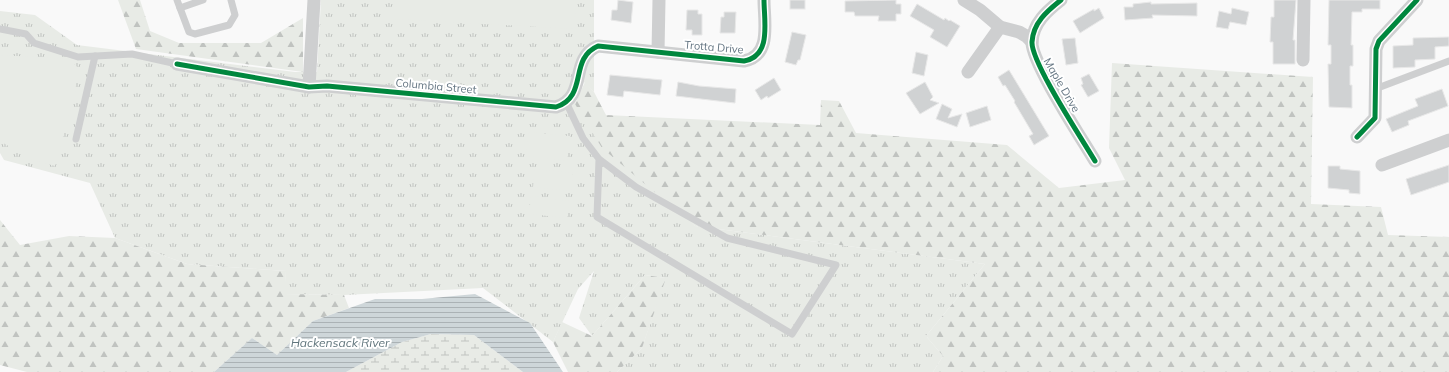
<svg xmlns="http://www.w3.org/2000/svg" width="1449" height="372" viewBox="0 0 1449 372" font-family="Mulish,sans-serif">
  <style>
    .grass { fill: url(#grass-tufts) }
    .forest { fill: url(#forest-firs) }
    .wetland { fill: url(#wetland-marsh) }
    .garden { fill: #e8ebe6 }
    .water { fill: url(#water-rules) }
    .building { fill: #d0d2d3; stroke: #e8e8e8 }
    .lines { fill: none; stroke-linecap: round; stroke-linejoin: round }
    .service { stroke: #cecfd0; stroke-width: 7 }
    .minor { stroke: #cecfd0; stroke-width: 13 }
    .cycleway-casing { stroke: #fff; stroke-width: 8 }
    .cycleway { stroke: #00873e; stroke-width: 5 }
    .labels { text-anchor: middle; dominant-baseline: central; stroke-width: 4; stroke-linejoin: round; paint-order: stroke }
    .street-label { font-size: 11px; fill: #657683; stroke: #fff }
    .water-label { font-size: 12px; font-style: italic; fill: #60757c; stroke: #fff }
  </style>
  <defs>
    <pattern id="grass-tufts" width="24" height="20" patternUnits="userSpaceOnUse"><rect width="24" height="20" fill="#e8ebe6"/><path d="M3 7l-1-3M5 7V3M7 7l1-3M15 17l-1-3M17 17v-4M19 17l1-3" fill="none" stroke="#c0c3c0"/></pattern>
    <pattern id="forest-firs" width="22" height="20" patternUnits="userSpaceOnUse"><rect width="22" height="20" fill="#e8ebe6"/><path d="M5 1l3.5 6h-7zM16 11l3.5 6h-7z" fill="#c0c3c0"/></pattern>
    <pattern id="wetland-marsh" width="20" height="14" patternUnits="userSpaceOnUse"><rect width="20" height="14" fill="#e8ebe6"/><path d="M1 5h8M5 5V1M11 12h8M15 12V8" fill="none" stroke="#c0c3c0"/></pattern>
    <pattern id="water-rules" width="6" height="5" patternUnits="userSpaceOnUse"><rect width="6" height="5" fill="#ced6d9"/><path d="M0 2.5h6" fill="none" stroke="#abb2b5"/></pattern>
  </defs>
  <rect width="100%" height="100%" fill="#f9f9f9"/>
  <path class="grass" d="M321,0H594V92L584,82L575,104L695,226L985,264L926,336L943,356L933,372H617L642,348L665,278L645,275L592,336L579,318L594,271L578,289L553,342L483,288L344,295L284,294L286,271L187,264L115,238L90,183L4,160L0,153V11L35,15L77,45L295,72H317Z"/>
  <g class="forest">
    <path d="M118,0H140L150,31L179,43H261L303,18V72L136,49Z"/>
    <path d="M1112,63L1313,77L1311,204L1381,207L1388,235L1449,237V372H933L943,356L926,336L985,264L695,226L602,148L575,104L585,82L594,92L606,115L820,125L821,100L839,101L856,133L1007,145L1059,188L1125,180L1109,148Z"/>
    <path d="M0,220L20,245L69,236L115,238L187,264L286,271L285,294L344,295L349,308L313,321L277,355L252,338L214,372H27L0,365Z"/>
    <path d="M645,275L666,278L642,348L617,372H568L553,342L562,322L592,336Z"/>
  </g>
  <path class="wetland" d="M431,334L474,335L523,372H346L402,342Z"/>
  <g class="garden">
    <path d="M395,0H576L574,29L394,19Z"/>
    <path d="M0,55L70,59L78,68L75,93L55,166L30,159L0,141Z"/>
    <path d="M529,132L570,136L567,161L526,156Z"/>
    <path d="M535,169L573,173L571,191L533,187Z"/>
    <path d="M531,196L570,201L567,218L529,214Z"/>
  </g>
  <path class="water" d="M475,294L530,323L563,372H523L474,335L431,334L402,342L346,372H214L252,338L277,355L313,321L375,299H422Z"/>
  <g class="building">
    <path d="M618,0L633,2L631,23L611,20L612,10H617Z"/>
    <rect x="790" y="0" width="15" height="9"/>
    <path d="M896,0V4H901V14H896V21H878L879,16H855L854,12H845V1Z"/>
    <path d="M1274,0H1296L1293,40H1295V64H1273V42H1270L1271,17H1274Z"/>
    <path d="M1329,0H1380V9H1362V12H1352L1351,45H1353V66H1350V85H1352V108L1329,107L1328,64H1331V45H1328Z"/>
    <path d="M1151,2V4L1197,3V16L1152,15L1153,18L1125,20L1124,7H1133V4Z"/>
    <path d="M917,4L944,20L945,18L949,21L950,20L960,26L947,47L930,37L934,30L910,16Z"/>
    <path d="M1099,8L1104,18L1080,33L1073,21L1094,9V11Z"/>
    <path d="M1232,8L1249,12L1246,25L1230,22L1228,29L1216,27L1219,11L1231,14Z"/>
    <path d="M687,10H698V14H702V35H692V30H686Z"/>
    <path d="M724,12H736L735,33H720L721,17H724Z"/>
    <path d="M792,32L806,35L800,60H798L796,65L785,62Z"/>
    <path d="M1449,37V46L1435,47V59L1415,60V67L1393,68V46L1413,45V38Z"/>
    <path d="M1075,38L1078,63L1066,65L1062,39Z"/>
    <path d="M916,52L928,55L924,76L912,73Z"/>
    <path d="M1009,70L1049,136L1034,145L1029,136L1033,134L1014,102L1015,101L1005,85L1003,86L998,77Z"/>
    <path d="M1089,74L1099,91L1088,97L1081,85L1083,84L1081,78Z"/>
    <path d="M610,75L662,80L660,95L624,91L623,97L607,95Z"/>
    <path d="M774,78L781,90L768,98L767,96L761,100L755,90Z"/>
    <path d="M678,82L699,86L736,89L735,103L676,96Z"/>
    <path d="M925,82L933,97L930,100L939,103L920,114L906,93Z"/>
    <path d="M1442,89L1448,106L1408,121L1409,125L1392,132L1386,119L1418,106L1415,99Z"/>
    <path d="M942,104L952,109L948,118L962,114L957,127L936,119Z"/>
    <path d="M987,106L991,120L970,127L966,113Z"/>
    <path d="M1449,165V182L1411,195L1406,179Z"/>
    <path d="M1328,166H1340V169L1360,171V194L1349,193V190L1328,188Z"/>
  </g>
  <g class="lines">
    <g class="service">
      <path d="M177,0L189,32L195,34L229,25L235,15L231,0"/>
      <path d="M180,8L203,0"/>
      <path d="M0,29L26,34L34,43L78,57L132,54L177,64"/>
      <path d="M1375,89L1449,61"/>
      <path d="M566,102L583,138L599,159L636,187L727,238L836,265L792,334L597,217L599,159"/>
      <path d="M76,139L95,56"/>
    </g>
    <g class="minor">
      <path d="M964,0L980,10L1000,27L1019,32L1026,36L1032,42"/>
      <path d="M1061,0C1047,11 1033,23 1032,42C1031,62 1082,139 1095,161"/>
      <path d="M658,52L659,0"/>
      <path d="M1303,60L1304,0"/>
      <path d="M177,64L309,87L327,86L556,107C589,96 568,59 598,46L744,61C772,56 764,22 764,0"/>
      <path d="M968,72L1000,27"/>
      <path d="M309,87L314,0"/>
      <path d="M1357,137L1375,118L1376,49L1379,41L1417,0"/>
      <path d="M1382,165L1449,140"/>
    </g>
    <g class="cycleway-casing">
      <g id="cycleway">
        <path d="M1061,0C1047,11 1033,23 1032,42C1031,62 1082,139 1095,161"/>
        <path d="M177,64L309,87L327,86L556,107C589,96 568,59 598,46L744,61C772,56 764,22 764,0"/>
        <path d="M1357,137L1375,118L1376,49L1379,41L1417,0"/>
      </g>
    </g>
    <use href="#cycleway" class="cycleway"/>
  </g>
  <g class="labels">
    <g class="street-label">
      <text transform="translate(714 47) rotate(5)">Trotta Drive</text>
      <text transform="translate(1062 85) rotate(60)">Maple Drive</text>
      <text transform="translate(436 86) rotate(5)">Columbia Street</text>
    </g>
    <g class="water-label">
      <text x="340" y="342">Hackensack River</text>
    </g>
  </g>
</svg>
